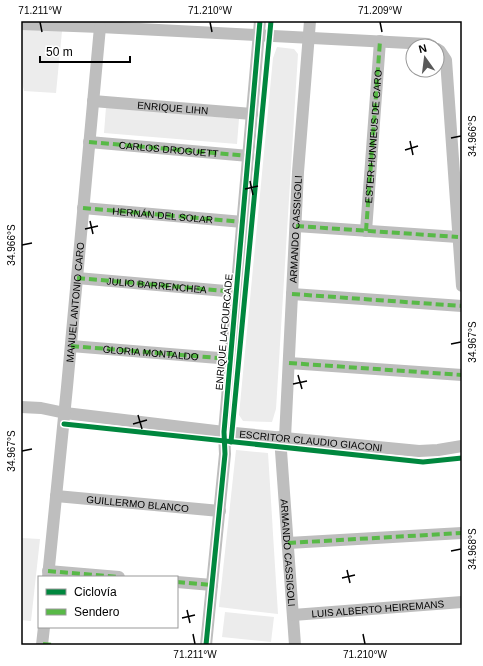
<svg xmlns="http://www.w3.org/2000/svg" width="483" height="666" viewBox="0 0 483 666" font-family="Helvetica,sans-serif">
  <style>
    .green { fill: #ececec }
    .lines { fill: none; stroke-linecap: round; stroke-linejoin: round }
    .minor { stroke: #bebebe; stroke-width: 12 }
    .quiet { stroke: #58b947; stroke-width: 4; stroke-dasharray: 8 4; stroke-linecap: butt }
    .cycleway-casing { stroke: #fff; stroke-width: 8 }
    .cycleway { stroke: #00873e; stroke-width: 5 }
    .ticks { fill: none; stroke: #000; stroke-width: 1.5 }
    .labels { text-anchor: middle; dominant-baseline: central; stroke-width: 3; stroke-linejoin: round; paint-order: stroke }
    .street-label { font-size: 10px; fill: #000; stroke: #fff }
    .neatline { fill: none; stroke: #000; stroke-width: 1.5 }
    .ticks-label { font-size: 10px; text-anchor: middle; fill: #000 }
  </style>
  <rect width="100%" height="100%" fill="#fff"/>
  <g class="green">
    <path d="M21,21H63L56,93L24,91L21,78Z"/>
    <path d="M277,47L294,49L298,54L276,409L272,422L243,421L239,415L273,58Z"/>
    <path d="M106,107L239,119L237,144L104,133Z"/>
    <path d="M236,450L268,453L278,614L219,607Z"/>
    <path d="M21,538L40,539L31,621L21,620Z"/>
    <path d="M225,612L274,617L271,642L222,637Z"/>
  </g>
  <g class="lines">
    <g class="minor">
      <path d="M21,24L100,27L428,44L432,46"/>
      <path d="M437,49L440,51L446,60L462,286"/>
      <path id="s1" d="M93,101L252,114"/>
      <path id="s2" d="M89,142L249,156"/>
      <path id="s3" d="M83,208L243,222"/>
      <path d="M296,226L458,237"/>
      <path d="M366,231L380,41"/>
      <path id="s4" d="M77,278L237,292"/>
      <path d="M292,294L462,306"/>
      <path id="s5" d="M71,346L231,359"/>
      <path d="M289,363L462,375"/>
      <path id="s6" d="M21,407L41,408L65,413L224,432L419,451L438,450L462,446"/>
      <path id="s7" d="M280,437L295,645"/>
      <path id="s8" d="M285,438L298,172L310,21"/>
      <path id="s9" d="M56,496L220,511"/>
      <path d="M288,543L462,533"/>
      <path d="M48,571L119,577"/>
      <path id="s10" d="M48,577L67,387L100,27"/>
      <path d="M177,582L212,585"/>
      <path id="s11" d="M293,615L462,602"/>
      <path d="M42,645L44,627"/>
      <path d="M206,645L225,454L224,432L260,21"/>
    </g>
    <g class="quiet">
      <path d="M89,142L249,156"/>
      <path d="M83,208L243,222"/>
      <path d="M296,226L458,237"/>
      <path id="s12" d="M366,231L380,41"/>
      <path d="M77,278L237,292"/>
      <path d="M292,294L462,306"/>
      <path d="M71,346L231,359"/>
      <path d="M289,363L462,375"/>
      <path d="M288,543L462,533"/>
      <path d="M48,571L119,577"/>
      <path d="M177,582L212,585"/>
      <path d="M43,644L53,645"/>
    </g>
    <g class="cycleway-casing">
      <g id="cycleway">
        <path d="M64,424L423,462L462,458"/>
        <path d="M231,442L271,21"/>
        <path d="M206,645L225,454L224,432L260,21"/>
      </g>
    </g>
    <use href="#cycleway" class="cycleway"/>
  </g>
  <path class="ticks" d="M40,22L42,32M210,22L212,32M380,22L382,32M451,138L461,136M410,141L413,155M405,150L418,146M250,181L253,195M245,189L258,186M90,221L93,234M85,229L98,226M22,245L32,243M451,344L461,342M298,375L302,389M293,384L307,381M138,415L142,429M133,424L147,420M22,451L32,449M451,551L461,549M347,570L350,583M342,578L355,575M187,610L190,623M182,618L195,615M193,634L195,644M363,634L365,644"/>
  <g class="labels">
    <g class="street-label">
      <text stroke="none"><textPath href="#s1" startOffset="80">ENRIQUE LIHN</textPath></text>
      <text stroke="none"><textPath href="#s12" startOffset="95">ESTER HUNNEUS DE CARO</textPath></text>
      <text stroke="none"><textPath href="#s2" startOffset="80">CARLOS DROGUETT</textPath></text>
      <text stroke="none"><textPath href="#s3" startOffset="80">HERNÁN DEL SOLAR</textPath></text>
      <text stroke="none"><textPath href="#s8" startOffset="209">ARMANDO CASSIGOLI</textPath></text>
      <text stroke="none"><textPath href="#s4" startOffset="80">JULIO BARRENCHEA</textPath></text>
      <text stroke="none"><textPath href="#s10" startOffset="276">MANUEL ANTONIO CARO</textPath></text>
      <text transform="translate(224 332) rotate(-85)">ENRIQUE LAFOURCADE</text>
      <text stroke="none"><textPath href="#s5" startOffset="80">GLORIA MONTALDO</textPath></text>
      <text stroke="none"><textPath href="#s6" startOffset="292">ESCRITOR CLAUDIO GIACONI</textPath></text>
      <text stroke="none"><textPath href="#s9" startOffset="82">GUILLERMO BLANCO</textPath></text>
      <text stroke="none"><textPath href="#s7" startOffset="116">ARMANDO CASSIGOLI</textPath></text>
      <text stroke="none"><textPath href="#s11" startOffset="85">LUIS ALBERTO HEIREMANS</textPath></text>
    </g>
  </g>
  <rect width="483" height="666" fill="none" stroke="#ffffff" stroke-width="44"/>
  <rect x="38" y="576" width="140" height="52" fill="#ffffff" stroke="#999999"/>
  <rect x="46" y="589" width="20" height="6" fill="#00873e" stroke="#999999"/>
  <text x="74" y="596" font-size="12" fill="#000000">Ciclovía</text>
  <rect x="46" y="609" width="20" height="6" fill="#58b947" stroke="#999999"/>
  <text x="74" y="616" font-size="12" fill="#000000">Sendero</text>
  <g transform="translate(425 58) rotate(346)"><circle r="19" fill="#ffffff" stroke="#999999"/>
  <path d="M0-3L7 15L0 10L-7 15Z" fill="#595959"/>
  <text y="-6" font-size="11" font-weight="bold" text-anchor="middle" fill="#000000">N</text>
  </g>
  <path d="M40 56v6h90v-6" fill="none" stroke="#000000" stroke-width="2"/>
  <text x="46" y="56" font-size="12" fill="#000000" stroke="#ffffff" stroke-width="3" paint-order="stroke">50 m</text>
  <rect x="22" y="22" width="439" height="622" class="neatline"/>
  <g class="ticks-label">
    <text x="40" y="14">71.211°W</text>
    <text x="210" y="14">71.210°W</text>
    <text x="380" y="14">71.209°W</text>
    <text transform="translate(472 136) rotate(-90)" y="4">34.966°S</text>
    <text transform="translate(11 245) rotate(-90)" y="4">34.966°S</text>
    <text transform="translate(472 342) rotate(-90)" y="4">34.967°S</text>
    <text transform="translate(11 451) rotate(-90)" y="4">34.967°S</text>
    <text transform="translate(472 549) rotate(-90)" y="4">34.968°S</text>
    <text x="195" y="658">71.211°W</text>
    <text x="365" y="658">71.210°W</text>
  </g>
</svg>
